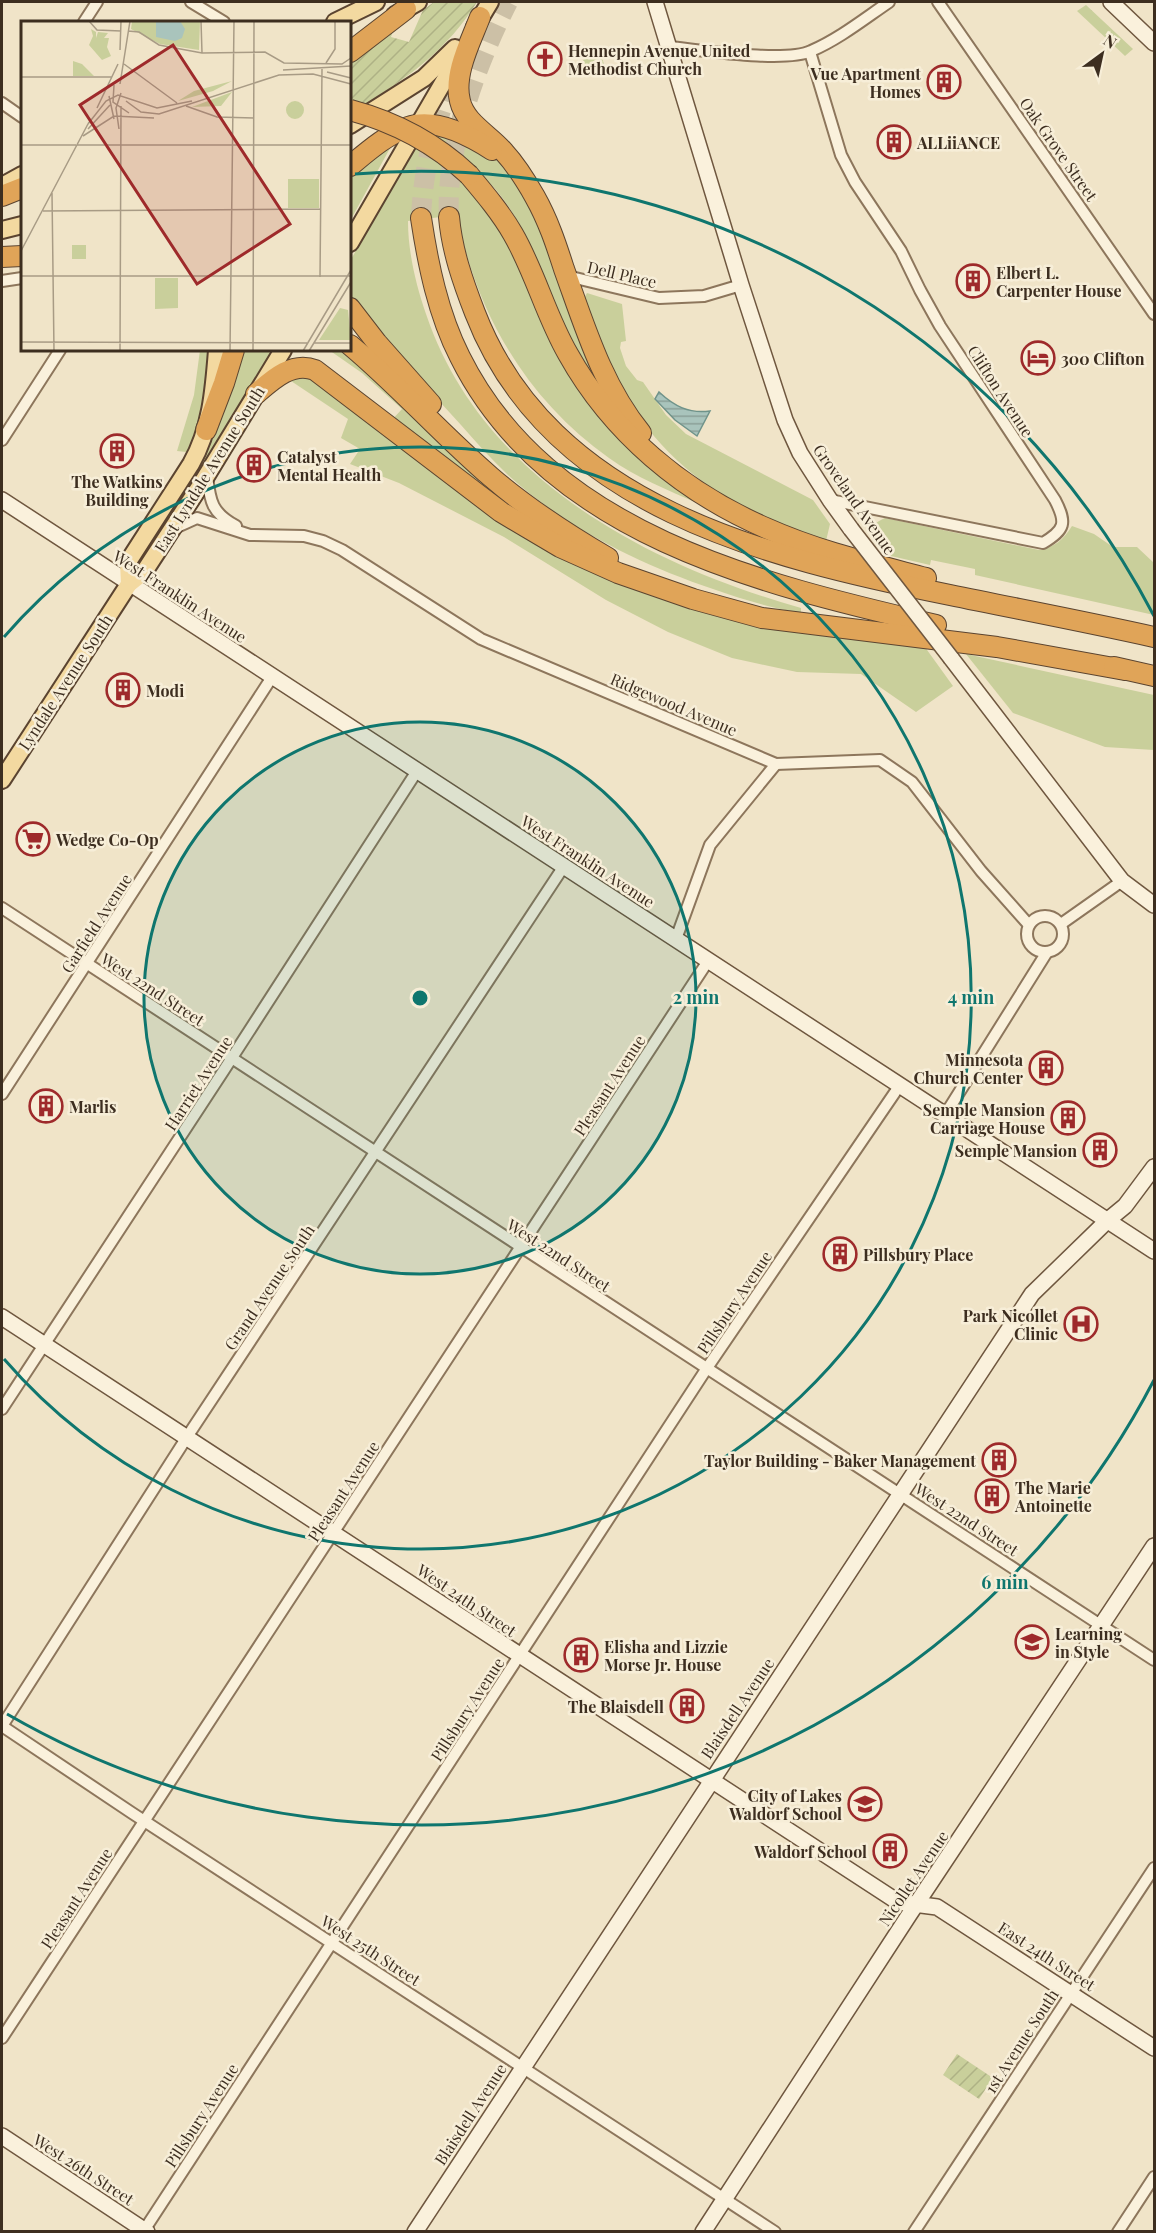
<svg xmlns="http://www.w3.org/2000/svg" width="1156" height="2233" viewBox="0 0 1156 2233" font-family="'Playfair Display',serif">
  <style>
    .green { fill: #c9cf9b }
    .forest { fill: url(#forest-firs) }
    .garden { fill: url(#garden-furrows) }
    .water { fill: url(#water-rules); stroke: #6f938a; stroke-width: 1.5 }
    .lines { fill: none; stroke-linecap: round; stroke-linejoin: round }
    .highway-tunnel { stroke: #ccc0a6; stroke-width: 20; stroke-dasharray: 20 10; stroke-linecap: butt }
    .street-casing { stroke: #8d765c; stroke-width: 14 }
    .secondary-casing { stroke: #6f573f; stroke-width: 18 }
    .primary-casing { stroke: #5b4430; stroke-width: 20 }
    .highway-casing { stroke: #5b4430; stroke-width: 22 }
    .street { stroke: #faf1dc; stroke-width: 10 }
    .secondary { stroke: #faf1dc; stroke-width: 15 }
    .primary { stroke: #f3d9a0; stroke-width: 16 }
    .highway { stroke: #e0a458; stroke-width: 20 }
    .secondary-bridge-casing { stroke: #6f573f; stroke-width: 18; stroke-linecap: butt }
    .highway-bridge-casing { stroke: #5b4430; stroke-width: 22; stroke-linecap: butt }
    .secondary-bridge { stroke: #faf1dc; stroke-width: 15 }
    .highway-bridge { stroke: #e0a458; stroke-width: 20 }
    .ring { fill: none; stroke: #0f766e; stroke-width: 3 }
    .labels { text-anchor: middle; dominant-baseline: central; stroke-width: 5; stroke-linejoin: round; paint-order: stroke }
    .poi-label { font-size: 16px; font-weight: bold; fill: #3d2e20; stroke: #f7eed8; text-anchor: start }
    .street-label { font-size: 16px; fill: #3d2e20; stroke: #f7eed8 }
    .inset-road { fill: none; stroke: #a89b85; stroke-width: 1.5 }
    .view { fill: #9e2a2b; fill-opacity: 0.15; stroke: #9e2a2b; stroke-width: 3 }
    .inset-edge { fill: none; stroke: #3d2e20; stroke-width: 3 }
    .centre { fill: #0f766e; stroke: #f7eed8; stroke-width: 3 }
    .ring-label { font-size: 18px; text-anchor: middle; font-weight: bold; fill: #0f766e; stroke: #f7eed8; stroke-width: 5; stroke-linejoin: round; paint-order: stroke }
  </style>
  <defs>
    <pattern id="forest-firs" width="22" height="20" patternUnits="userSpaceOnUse" patternTransform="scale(1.5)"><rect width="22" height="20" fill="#c9cf9b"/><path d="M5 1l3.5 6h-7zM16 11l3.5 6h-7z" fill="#aeb285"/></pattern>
    <pattern id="garden-furrows" width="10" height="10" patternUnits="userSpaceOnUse" patternTransform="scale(1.5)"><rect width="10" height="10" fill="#c9cf9b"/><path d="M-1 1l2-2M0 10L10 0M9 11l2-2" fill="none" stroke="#aeb285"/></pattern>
    <pattern id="water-rules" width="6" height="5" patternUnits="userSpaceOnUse" patternTransform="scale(1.5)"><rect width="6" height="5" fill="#a9c4bc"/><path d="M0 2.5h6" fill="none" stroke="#8ba098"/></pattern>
  </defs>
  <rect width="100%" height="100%" fill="#f0e4c8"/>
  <g class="green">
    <path d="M599,49L606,70L594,74L580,65L588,53Z"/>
    <path d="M428,129L504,161L531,205L602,387C567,353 554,297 534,253C521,225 504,194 480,174C463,159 444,146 426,132Z"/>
    <path d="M394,141L350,221V171Z"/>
    <path d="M417,145L465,181L505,229L563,355L702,500L699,504C668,490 637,478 609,458C527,400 476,313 457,215L408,221C408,252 416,285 426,314C481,477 645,564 801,608V613C771,608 741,599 713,589C639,564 566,528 508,475C491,459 476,442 461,425C423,384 386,341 350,299V261Z"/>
    <path d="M587,293L622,304L626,341L621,342L620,348L626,366L637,380L643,382L666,415L686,434L813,500L830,524L826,541C743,513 678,479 629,402C623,392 615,382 610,371C599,348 593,322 584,298Z"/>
    <path d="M200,350H210L207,395L191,450L186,452L177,451L194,395Z"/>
    <path d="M238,350H273L198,474L196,472L212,437Z"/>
    <path d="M329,350H343L371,369L535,527L390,422L402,409L362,373Z"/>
    <path d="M303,372L617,580L922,643L953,686L916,712L861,674L797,672L732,658L668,632L606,600L504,537L399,483L350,464L360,449L341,438L348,419L291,381L294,373Z"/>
    <path d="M885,518L1039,550C1055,547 1063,540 1072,526L1094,534L1113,547H1137L1154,563V615L975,575V569L931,560L930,565L891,556L873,533C872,524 877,522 885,518Z"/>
    <path d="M966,654L1154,695V750L1105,747L1013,713Z"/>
  </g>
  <path class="forest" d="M1086,5L1133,49L1125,56L1077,11Z"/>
  <g class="garden">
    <path d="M434,2H477C447,50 411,75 364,105L350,102V58L393,31L391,37L409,42L423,10Z"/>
    <path d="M957,2054L993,2078L979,2099L943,2075Z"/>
  </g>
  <path class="water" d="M659,392C674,406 689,414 710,411L697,436L675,420L655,399Z"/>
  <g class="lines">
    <g class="highway-tunnel">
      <path d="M449,217C445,148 477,63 508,2"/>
      <path d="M421,218C423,167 436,117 456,71"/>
    </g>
    <g class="street-casing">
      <g id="street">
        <path d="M191,2L224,22"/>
        <path d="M938,2L1154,314"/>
        <path d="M84,22L97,2"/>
        <path d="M669,47C701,50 785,63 811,51C839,39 864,19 889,2"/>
        <path d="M810,52L841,155L855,182L901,251L920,290L940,326L1055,500C1067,523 1065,530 1043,543L830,500"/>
        <path d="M2,103L22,117"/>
        <path d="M567,276L659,298L704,296L741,285"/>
        <path d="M2,281L22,278"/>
        <path d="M2,440L60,350"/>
        <path d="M207,476C210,502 212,513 236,526"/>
        <path d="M175,528L197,518L250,535L304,536L323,541L342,550L481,639L776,764L880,760L912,782L981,871L1029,925"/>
        <path d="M2,908L1154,1660"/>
        <circle cx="1045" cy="934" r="18"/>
        <path d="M1061,924L1122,881"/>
        <path d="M676,939L710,845L776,764"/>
        <path d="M2,1094L272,677"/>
        <path d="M945,1115L1047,952"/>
        <path d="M2,1409L224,1070L417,771"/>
        <path d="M2,1726L187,1437L564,866"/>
        <path d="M2,1726L132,1813L775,2232"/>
        <path d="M2,2038L708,961"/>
        <path d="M143,2232L707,1368L900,1085"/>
        <path d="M914,2232L1154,1868"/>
        <path d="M1118,2232L1154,2177"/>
      </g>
    </g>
    <g class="secondary-casing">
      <g id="secondary">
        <path d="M655,2L741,285L785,420L800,453L830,500L851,529"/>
        <path d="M1111,2L1154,43"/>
        <path d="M2,500L1154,1251"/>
        <path d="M951,658L1122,881L1154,905"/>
        <path d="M2,1317L898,1902L937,1907L1154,2048"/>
        <path d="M2,2136L147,2232"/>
        <path d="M415,2232L1032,1294L1108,1220L1125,1206L1154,1167"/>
        <path d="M703,2232L909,1915L1154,1546"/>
      </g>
    </g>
    <g class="primary-casing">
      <g id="primary">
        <path d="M395,15L418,2"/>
        <path d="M335,22L376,2"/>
        <path d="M475,27L490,2"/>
        <path d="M350,125L424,78L455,48"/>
        <path d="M2,186L22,175"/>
        <path d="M2,230L22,225"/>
        <path d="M350,243L462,50"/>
        <path d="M129,584L128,562L191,464C211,429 214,389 217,350"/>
        <path d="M2,780L129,584L144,572L202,483L283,350"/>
      </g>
    </g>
    <g class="highway-casing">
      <g id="highway">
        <path d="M480,17C471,41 453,74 460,101C465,123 490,135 504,152C516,165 526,181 535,197C548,220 556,244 564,269C585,327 602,385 641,433"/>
        <path d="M350,52L406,9"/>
        <path d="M350,166C367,152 386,135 408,127C434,117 470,136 492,150"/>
        <path d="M469,175C485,194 501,213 513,234C535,272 546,316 568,354C612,433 683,492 766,528C817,551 873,564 926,578"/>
        <path d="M2,196L22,188"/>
        <path d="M449,217C452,251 463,282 475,313C550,507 768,558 950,595C1018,609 1087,622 1154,637"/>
        <path d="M421,218C428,264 438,314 460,357C548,534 760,584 936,625"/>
        <path d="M2,257L22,256"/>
        <path d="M350,308L377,343L431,404"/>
        <path d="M350,345C399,386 442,435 491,477C527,508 567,534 608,558"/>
        <path d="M256,394C272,380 292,361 315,370L501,512L560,547L618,573L693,599L762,618L997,647L1125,670"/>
        <path d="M206,430L224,383L234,350"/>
        <path d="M1114,667L1154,676"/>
      </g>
    </g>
    <use href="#street" class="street"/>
    <use href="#secondary" class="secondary"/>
    <use href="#primary" class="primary"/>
    <use href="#highway" class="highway"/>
    <g class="secondary-bridge-casing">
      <path id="secondary-bridge" d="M851,529L951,658"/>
    </g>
    <g class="highway-bridge-casing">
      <path id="highway-bridge" d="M350,110C395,122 435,143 469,175"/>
    </g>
    <use href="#secondary-bridge" class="secondary-bridge"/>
    <use href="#highway-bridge" class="highway-bridge"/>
  </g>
  <circle cx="420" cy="998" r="276" fill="#0f766e" fill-opacity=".12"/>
  <g class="ring">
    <circle cx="420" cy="998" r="276"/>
    <path d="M4 637A551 551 0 1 1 4 1359"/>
    <path d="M1154 1380A827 827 0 0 1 7 1714M355 174A827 827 0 0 1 1154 616"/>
  </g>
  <defs>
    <g id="church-ring" transform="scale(1.725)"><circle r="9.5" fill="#f7eed8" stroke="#9e2a2b" stroke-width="1.5"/><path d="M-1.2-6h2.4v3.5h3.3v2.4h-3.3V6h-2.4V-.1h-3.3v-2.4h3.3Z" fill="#9e2a2b"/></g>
    <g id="building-ring" transform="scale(1.725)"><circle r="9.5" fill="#f7eed8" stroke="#9e2a2b" stroke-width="1.5"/><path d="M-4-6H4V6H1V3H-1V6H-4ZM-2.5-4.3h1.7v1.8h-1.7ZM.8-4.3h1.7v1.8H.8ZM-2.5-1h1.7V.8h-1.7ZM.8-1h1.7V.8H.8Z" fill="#9e2a2b"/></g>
    <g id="hotel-ring" transform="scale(1.725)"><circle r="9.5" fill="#f7eed8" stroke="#9e2a2b" stroke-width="1.5"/><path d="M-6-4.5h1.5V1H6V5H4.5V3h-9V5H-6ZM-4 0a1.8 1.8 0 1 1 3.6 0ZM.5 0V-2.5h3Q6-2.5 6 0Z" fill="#9e2a2b"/></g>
    <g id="supermarket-ring" transform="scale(1.725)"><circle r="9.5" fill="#f7eed8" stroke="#9e2a2b" stroke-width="1.5"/><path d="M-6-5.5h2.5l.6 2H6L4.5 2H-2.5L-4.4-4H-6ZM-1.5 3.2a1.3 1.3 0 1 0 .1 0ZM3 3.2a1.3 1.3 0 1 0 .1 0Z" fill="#9e2a2b"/></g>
    <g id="hospital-ring" transform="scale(1.725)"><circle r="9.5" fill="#f7eed8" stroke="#9e2a2b" stroke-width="1.5"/><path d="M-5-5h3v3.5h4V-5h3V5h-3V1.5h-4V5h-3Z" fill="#9e2a2b"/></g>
    <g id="school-ring" transform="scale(1.725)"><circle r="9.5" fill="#f7eed8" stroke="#9e2a2b" stroke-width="1.5"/><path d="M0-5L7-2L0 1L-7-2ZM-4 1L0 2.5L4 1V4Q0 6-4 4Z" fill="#9e2a2b"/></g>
  </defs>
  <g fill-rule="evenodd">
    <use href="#church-ring" x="545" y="59"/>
    <use href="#building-ring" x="944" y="82"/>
    <use href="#building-ring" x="894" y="142"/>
    <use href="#building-ring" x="973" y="281"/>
    <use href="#hotel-ring" x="1038" y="358"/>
    <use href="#building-ring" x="117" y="451"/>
    <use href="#building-ring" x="254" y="465"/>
    <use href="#building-ring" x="123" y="690"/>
    <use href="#supermarket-ring" x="33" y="839"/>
    <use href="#building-ring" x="1046" y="1068"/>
    <use href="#building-ring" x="46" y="1106"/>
    <use href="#building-ring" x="1068" y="1118"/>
    <use href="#building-ring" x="1100" y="1150"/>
    <use href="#building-ring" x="840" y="1254"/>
    <use href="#hospital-ring" x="1081" y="1324"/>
    <use href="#building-ring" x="999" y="1460"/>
    <use href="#building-ring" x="992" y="1496"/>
    <use href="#school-ring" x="1032" y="1642"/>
    <use href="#building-ring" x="581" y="1655"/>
    <use href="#building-ring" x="687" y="1706"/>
    <use href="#school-ring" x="865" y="1804"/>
    <use href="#building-ring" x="890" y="1851"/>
  </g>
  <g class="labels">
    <g class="poi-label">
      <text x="568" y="50">Hennepin Avenue United<tspan x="568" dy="18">Methodist Church</tspan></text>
      <text x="921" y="73" text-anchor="end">Vue Apartment<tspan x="921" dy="18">Homes</tspan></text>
      <text x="917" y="142">ALLiiANCE</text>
      <text x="996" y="272">Elbert L.<tspan x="996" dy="18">Carpenter House</tspan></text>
      <text x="1061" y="358">300 Clifton</text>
      <text x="277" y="456">Catalyst<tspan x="277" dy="18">Mental Health</tspan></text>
      <text x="117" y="481" text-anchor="middle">The Watkins<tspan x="117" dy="18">Building</tspan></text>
      <text x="146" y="690">Modi</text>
      <text x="56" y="839">Wedge Co-Op</text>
      <text x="1023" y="1059" text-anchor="end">Minnesota<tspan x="1023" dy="18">Church Center</tspan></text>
      <text x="69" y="1106">Marlis</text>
      <text x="1045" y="1109" text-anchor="end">Semple Mansion<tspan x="1045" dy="18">Carriage House</tspan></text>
      <text x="1077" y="1150" text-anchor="end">Semple Mansion</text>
      <text x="863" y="1254">Pillsbury Place</text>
      <text x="1058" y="1315" text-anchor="end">Park Nicollet<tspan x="1058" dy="18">Clinic</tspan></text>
      <text x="976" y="1460" text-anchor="end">Taylor Building - Baker Management</text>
      <text x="1015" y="1487">The Marie<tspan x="1015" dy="18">Antoinette</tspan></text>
      <text x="1055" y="1633">Learning<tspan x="1055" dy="18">in Style</tspan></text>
      <text x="604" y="1646">Elisha and Lizzie<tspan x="604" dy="18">Morse Jr. House</tspan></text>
      <text x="664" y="1706" text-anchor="end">The Blaisdell</text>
      <text x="842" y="1795" text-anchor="end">City of Lakes<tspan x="842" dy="18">Waldorf School</tspan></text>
      <text x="867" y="1851" text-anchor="end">Waldorf School</text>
    </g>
    <g class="street-label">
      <text transform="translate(1059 149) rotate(55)">Oak Grove Street</text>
      <text transform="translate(622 274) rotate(13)">Dell Place</text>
      <text transform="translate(1001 391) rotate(57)">Clifton Avenue</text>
      <text transform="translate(209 469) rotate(-58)">East Lyndale Avenue South</text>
      <text transform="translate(855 499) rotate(55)">Groveland Avenue</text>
      <text transform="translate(180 596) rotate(33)">West Franklin Avenue</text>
      <text transform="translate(65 682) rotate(-57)">Lyndale Avenue South</text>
      <text transform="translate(674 704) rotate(23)">Ridgewood Avenue</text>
      <text transform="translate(588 861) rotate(33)">West Franklin Avenue</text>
      <text transform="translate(96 923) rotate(-57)">Garfield Avenue</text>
      <text transform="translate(153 989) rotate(33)">West 22nd Street</text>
      <text transform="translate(198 1083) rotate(-57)">Harriet Avenue</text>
      <text transform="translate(609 1085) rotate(-57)">Pleasant Avenue</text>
      <text transform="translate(559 1255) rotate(33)">West 22nd Street</text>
      <text transform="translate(269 1287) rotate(-56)">Grand Avenue South</text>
      <text transform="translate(734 1302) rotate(-56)">Pillsbury Avenue</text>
      <text transform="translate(343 1491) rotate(-57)">Pleasant Avenue</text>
      <text transform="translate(967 1519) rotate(33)">West 22nd Street</text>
      <text transform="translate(467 1600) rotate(34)">West 24th Street</text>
      <text transform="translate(737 1708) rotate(-56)">Blaisdell Avenue</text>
      <text transform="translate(467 1709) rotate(-57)">Pillsbury Avenue</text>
      <text transform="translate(913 1878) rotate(-56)">Nicollet Avenue</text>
      <text transform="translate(76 1898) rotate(-57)">Pleasant Avenue</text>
      <text transform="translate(371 1950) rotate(33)">West 25th Street</text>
      <text transform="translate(1047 1956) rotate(33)">East 24th Street</text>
      <text transform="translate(1021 2041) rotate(-57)">1st Avenue South</text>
      <text transform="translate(470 2114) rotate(-57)">Blaisdell Avenue</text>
      <text transform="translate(201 2115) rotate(-57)">Pillsbury Avenue</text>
      <text transform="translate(84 2169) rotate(33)">West 26th Street</text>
    </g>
  </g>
  <g transform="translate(21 21)">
    <rect width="330" height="330" fill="#f0e4c8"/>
    <path d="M111,0H179L178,29L139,23L110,8ZM70,8L75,11V17L77,11L87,12L83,17H88L86,26L90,35L81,39L68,24L72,15ZM52,40L61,43L73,55H52ZM211,60L192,70L157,80L173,70ZM211,71L200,85L171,86ZM265 89a9 9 0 1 1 18 0a9 9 0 1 1-18 0ZM267,158H298V187H267ZM51,224H65V238H51ZM134,257H157V287L134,288ZM319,287L327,289L330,319H298Z" fill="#c9cf9b"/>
    <path d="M135,0H159L164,8L161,17L154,20L135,16Z" fill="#a9c4bc"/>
    <path class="inset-road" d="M68,0L76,9L100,10M180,0L181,32M107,10L118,11L138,24L181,32L244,31L263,42L321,43L330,37M99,29L100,0M305,42L314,28V0M103,43L156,82M262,49L330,45M306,51L330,57M0,56H91M99,63L109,0M93,64L92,81L108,92M88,75L93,98M105,80L120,91L138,93L258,54L292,53L330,63M165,85L196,96L233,97M76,87L97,43M67,103L85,80L97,74L136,87L171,80M67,108L89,84M98,108L95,87L100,72M62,115L93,95L133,97M0,124H55M56,124H330M31,172L33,330M22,190L299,188M0,230L68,101M0,255H330M299,256L301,48M0,321L286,322M293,322H330M99,330L100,85M209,330L213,0M232,330L233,0M282,330L330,249M288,330L330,261"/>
    <path class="view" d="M152,24L269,203L176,263L59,84Z"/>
    <rect width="330" height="330" class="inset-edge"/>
  </g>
  <circle cx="420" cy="998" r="9" class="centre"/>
  <g class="ring-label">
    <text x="696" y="1004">2 min</text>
    <text x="971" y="1004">4 min</text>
    <text x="1005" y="1589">6 min</text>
  </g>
  <rect width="1156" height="2233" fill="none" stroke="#3d2e20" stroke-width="6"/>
  <g transform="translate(1102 54) rotate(33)" stroke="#f7eed8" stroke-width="4.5" paint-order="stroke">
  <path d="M0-4.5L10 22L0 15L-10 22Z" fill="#3d2e20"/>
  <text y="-9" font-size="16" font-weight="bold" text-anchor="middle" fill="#3d2e20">N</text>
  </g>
</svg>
